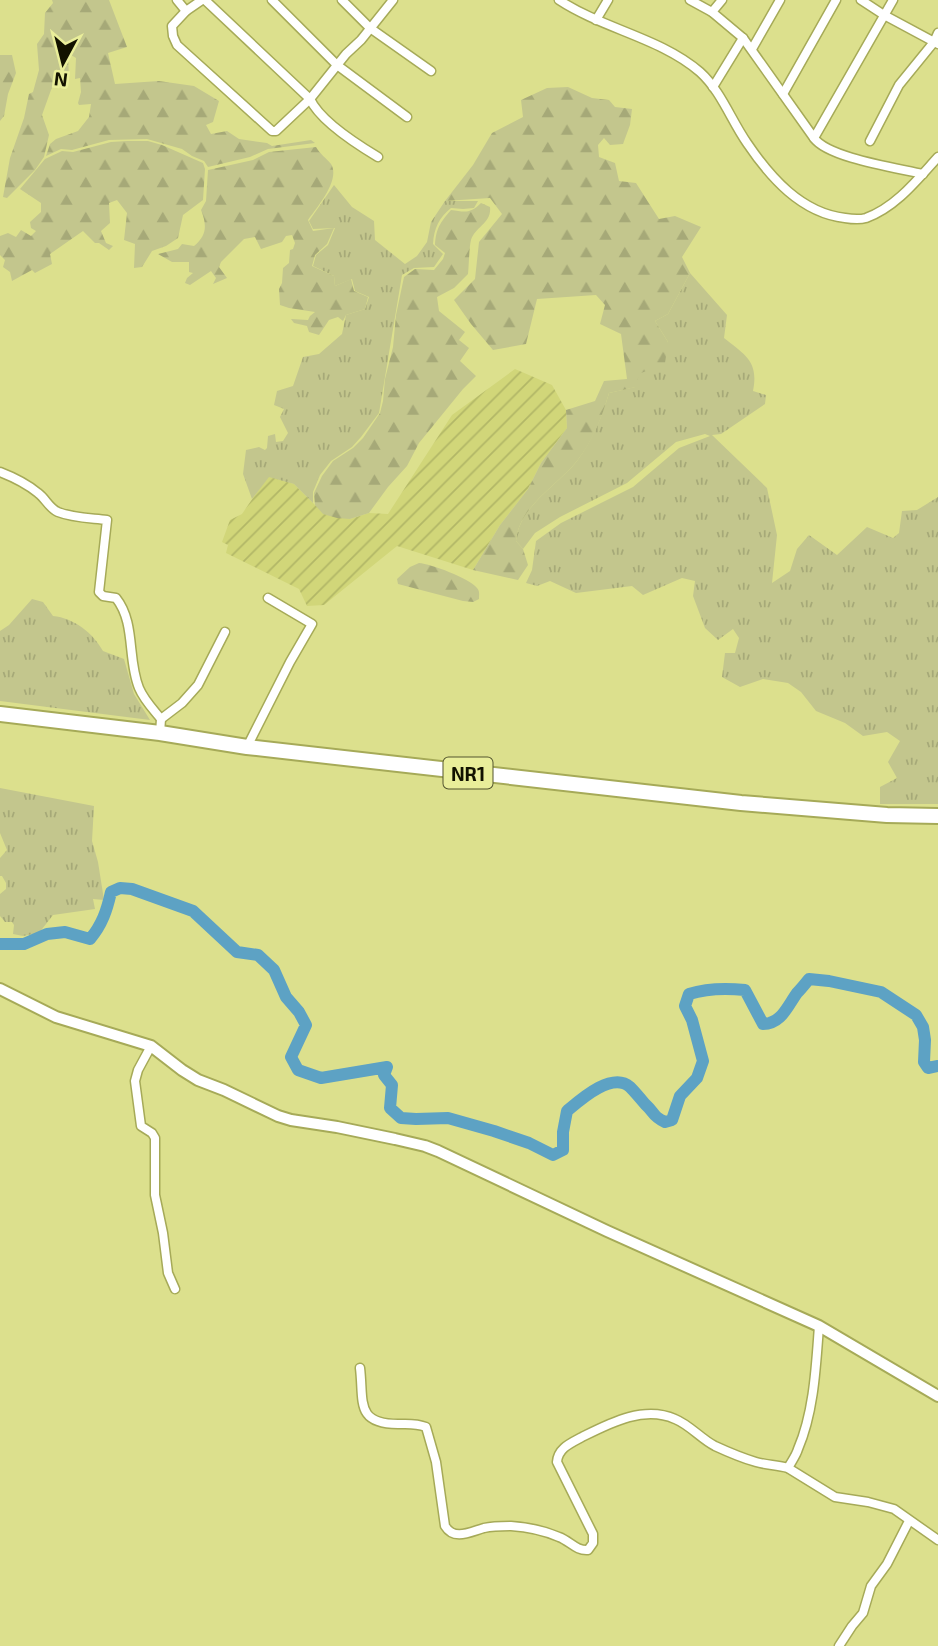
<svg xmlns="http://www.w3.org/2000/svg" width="938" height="1646" viewBox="0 0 938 1646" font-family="'Exo 2',sans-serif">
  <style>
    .industrial { fill: url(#industrial-furrows) }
    .grass { fill: url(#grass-tufts) }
    .forest { fill: url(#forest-firs) }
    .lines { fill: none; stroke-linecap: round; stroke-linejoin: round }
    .river { stroke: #5da2c4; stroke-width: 12 }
    .street-casing { stroke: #a6aa58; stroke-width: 11 }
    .secondary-casing { stroke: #a6aa58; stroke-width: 14 }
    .highway-casing { stroke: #a6aa58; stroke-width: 18 }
    .street { stroke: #fff; stroke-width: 8 }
    .secondary { stroke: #fff; stroke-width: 10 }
    .highway { stroke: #fff; stroke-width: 14 }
    .labels { text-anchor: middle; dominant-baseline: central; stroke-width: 5; stroke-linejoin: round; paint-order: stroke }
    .shield { fill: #e9ee9a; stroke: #52542e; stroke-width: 2 }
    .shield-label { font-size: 19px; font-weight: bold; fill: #121200 }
  </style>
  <defs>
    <pattern id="industrial-furrows" width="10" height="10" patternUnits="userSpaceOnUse" patternTransform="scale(1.75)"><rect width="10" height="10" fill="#d1d679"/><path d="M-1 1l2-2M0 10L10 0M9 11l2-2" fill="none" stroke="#b2b767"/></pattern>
    <pattern id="grass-tufts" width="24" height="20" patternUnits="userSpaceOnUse" patternTransform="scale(1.75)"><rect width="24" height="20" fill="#c3c68d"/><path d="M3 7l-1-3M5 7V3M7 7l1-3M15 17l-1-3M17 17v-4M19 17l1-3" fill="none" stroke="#a6a978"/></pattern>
    <pattern id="forest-firs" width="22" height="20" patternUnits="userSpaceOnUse" patternTransform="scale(1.75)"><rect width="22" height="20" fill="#c3c68d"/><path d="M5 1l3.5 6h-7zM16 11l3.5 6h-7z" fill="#a6a978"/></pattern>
  </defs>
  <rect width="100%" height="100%" fill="#dce08d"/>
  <path class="industrial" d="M515,369L552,385L566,410L567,428L541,463L528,489L500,525L473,570L397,546L324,605L307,606L299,589L226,553L228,545L222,542L230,520L242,514L268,476L294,484L315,505L350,519L369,513L388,514L452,415Z"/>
  <g class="grass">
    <path d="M334,185L352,207L374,221L375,240L405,264L417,256L427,242L431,222L445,201H478L474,208L463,209L451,208C439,218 434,228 433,244L443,254L434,267L414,268L402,275L379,413L361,437L352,447L331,461L320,475L313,492V503L294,484L269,477L252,499L243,474L246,450L259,447L265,450L267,448L268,436L275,434L276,442L283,441L288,433L280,417L284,409L274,405L277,391L293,386L303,357L319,354L342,334L346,315L365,309L369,297L355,291L352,279L335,286L334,276L313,266L316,255L328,245L335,228L313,229L309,221Z"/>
    <path d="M690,273L727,315L724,338C745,355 759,361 753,391L766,395L765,404L721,434L712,435L767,488L777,535L772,583L790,571L797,549L809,535L837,555L867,527L893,538L899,533L902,511L917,510L938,497V804H880V787L897,778L888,762L900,741L887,732L863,736L845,723L816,711L801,692L788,683L763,679L740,687L722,677L725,653H735L739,638L733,629L718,640L705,628L693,596L695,581L682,578L643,595L632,586L576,593L550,581L537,586L526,583L532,570L536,541L561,523L633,487L679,448L710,436L705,434L676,442L627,483L560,517L535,533L523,549L516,541C519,506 557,486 577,461C592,441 602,417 609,393L635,387L638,374L668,342L655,321L668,314Z"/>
    <path d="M32,599L43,602L53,616C74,618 93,633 103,651L124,659L134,694L150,720L0,701V631L9,625Z"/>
    <path d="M0,788L94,806L92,841L98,862L104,900L93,899L95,909L53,915L39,933L23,936L13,934L14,925L12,922H5L0,916V894L6,889V883L2,876H0V858L7,850L0,833Z"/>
  </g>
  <g class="forest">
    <path d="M52,0H109L127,47L108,53L115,84L159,81L194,86L219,101L213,122L206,125L211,134L227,131L239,139L267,143L272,146L311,140L315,143L268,149L250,157L208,167L204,161L192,156L182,149L147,139L109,140L72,150L61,149L46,156L50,144L56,139L78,131L89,117L91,104L79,105L78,103L81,92L80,78L75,79L76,58L71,55L68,58L69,77L65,82L61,83L56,81L51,90L42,115L49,135L44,157L35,170L7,198L3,197L10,158L24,118L29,94L33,92L39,70L37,44L44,34L45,13L53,3Z"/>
    <path d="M0,55H12L16,73L8,94L4,116L0,121Z"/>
    <path d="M568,87L592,98L609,100L615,107L632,109L630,125L623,144L610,145L604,138L598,145L599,157L615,163L619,181L636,183L659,219L675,216L701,227L682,257L690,273L668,314L655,321L668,342L665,363L639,374L636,387L609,393C602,417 593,441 577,461C557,486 519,506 516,541L523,549L528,565L518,580L473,570L500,525L528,489L541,463L567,428L566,410L595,401L604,381L627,379L621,334L600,324L605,305L596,295L537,299L526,344L493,350L471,324L454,300L475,279L479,242L502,214L490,198L445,201L473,165L492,133L523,117L521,100L547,88Z"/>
    <path d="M127,141H148L162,145L203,163L205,169L203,200L183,215L178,238L166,246L152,251L142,267L134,268L135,244L124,240L127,213L117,200L109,203L110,223L101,231L106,243L113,246L109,250L99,243H95L83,231L50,254L52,264L35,273L32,270L12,281L10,272L3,267L5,260L0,255V236L8,233L16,237L21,230L31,236L36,231L31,228L30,222L41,212V203L20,189L45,159L62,151L73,152L111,142Z"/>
    <path d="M316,147C320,154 326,158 331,164C341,180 316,208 308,220L313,231L334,228L327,244L315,255L312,266L334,276L335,286L351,279L354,291L368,297L365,309L346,315L343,321L338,317L329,320L319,335L309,332L307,326L294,323L291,319L308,320L310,316L315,312L289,308L280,305L279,289L282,283L283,268L289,263L290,250L293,249L295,243L292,235L286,236L282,242L261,249L255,237L244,239L221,262L219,267L227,278L213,284L216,278L211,271L190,285L185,283L187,278L193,273L189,272V262H172L158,254L178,249L182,244L194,246C207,235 207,225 201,210L206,201L208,170L253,160L269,152Z"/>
    <path d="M481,203L490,207C492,223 475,227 471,240C469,248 469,265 468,274L454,288L437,297L439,311L465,332L459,340L469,348L460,361L476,376L463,389L419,443L407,466L388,487L369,513L350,519L337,518L323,514L315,505L314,493L322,476L333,461L353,448L363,438L380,413L383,401L385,379L393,347L396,315L404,277L415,269L434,270L443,259L445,253L435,245C436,228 440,223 451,210C465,212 470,214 481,203Z"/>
    <path d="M419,563C431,564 469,578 477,588C480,591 479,595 479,599L473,602L463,601L398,584L397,579L410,567Z"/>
  </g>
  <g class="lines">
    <path class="river" d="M0,944H24L47,934L65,932L90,939C102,925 107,910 111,892L120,888L132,889L193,911L237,952L258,955L274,970L286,997L299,1012L306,1025L291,1057L298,1070L321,1078L387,1067L384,1075L392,1085L390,1108L401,1118L416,1119L448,1118L494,1131L529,1143L553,1155L563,1150V1132L567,1111C580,1100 612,1071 630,1087C635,1092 640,1098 645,1104C655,1113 652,1116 665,1122L672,1120L680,1096L697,1078L703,1061L692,1020L685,1006L689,994C708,988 726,988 745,990L763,1024C781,1024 787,1007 797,993C801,989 805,984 809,979L829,981L881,992L916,1015L923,1027L925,1040L924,1062L928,1068L938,1066"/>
    <g class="street-casing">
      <g id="street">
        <path d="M177,0L186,11"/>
        <path d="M202,0L186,11L172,26L173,36L177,45L272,131H276L310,99L205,0"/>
        <path d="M272,0L337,65L407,117"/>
        <path d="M342,0L370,28L431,71"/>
        <path d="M559,0C603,29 661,38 700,72C721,91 731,120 747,143C770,177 801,213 845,218C851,219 859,220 866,218C896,207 917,180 938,157"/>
        <path d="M690,0L712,12L743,38L814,138L893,0"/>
        <path d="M861,0L884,15L938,44"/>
        <path d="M712,12L722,0"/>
        <path d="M596,20L608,0"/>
        <path d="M752,49L780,0"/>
        <path d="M713,87L743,38"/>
        <path d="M783,94L836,0"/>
        <path d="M814,138C828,158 898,168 923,174"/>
        <path d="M870,141L899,85L934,42L938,33"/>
        <path d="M378,157C358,145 320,121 310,99L346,54L361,40L393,0"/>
        <path d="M0,472C13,477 27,484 38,493C46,499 49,508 58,512C73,518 91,518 107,520L99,592L103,596L116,598C136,623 127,659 139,688C144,700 153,709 161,719L160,733"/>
        <path d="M161,719L182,703L198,685L225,632"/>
        <path d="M247,747L290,662L312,624L268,598"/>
        <path d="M151,1046L138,1070L135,1081L141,1126L152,1133L155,1138V1195L163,1233L168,1273L175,1289"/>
        <path d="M360,1368C364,1401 355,1424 398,1424C408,1424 416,1423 426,1427L436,1462L445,1526C454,1541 470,1532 484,1528C493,1526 502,1526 511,1526C527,1527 545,1531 559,1537C570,1541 576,1551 588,1550L593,1543V1534L557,1462C558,1448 571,1443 582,1437C610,1423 644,1405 675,1419C690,1425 701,1439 715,1446C728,1452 742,1458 756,1462C766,1465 777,1465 788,1468L835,1497L868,1502L894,1509L938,1540"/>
        <path d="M788,1468C791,1462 796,1456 798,1449C814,1412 816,1366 819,1326"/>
        <path d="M839,1646L852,1626L863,1613L871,1586L887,1564L909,1521"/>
      </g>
    </g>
    <g class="secondary-casing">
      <path id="secondary" d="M0,989L56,1017L151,1046L182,1070L198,1080L224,1090L278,1116L291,1120L337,1127L395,1139L425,1146L438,1151L607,1231L819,1326L938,1396"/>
    </g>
    <g class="highway-casing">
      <path id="highway" d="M0,714L160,733L247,747L741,803L887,815L938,816"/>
    </g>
    <use href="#street" class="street"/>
    <use href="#secondary" class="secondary"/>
    <use href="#highway" class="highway"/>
  </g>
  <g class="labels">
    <rect class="shield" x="443.5" y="757.5" width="49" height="31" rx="5"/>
    <g class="shield-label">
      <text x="468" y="773">NR1</text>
    </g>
  </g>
  <g transform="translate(63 63) rotate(187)" stroke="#e9ee9a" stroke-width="5" paint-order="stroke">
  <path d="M0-5L12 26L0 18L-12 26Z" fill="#121200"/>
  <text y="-10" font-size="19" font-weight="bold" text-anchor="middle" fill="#121200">N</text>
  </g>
</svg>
